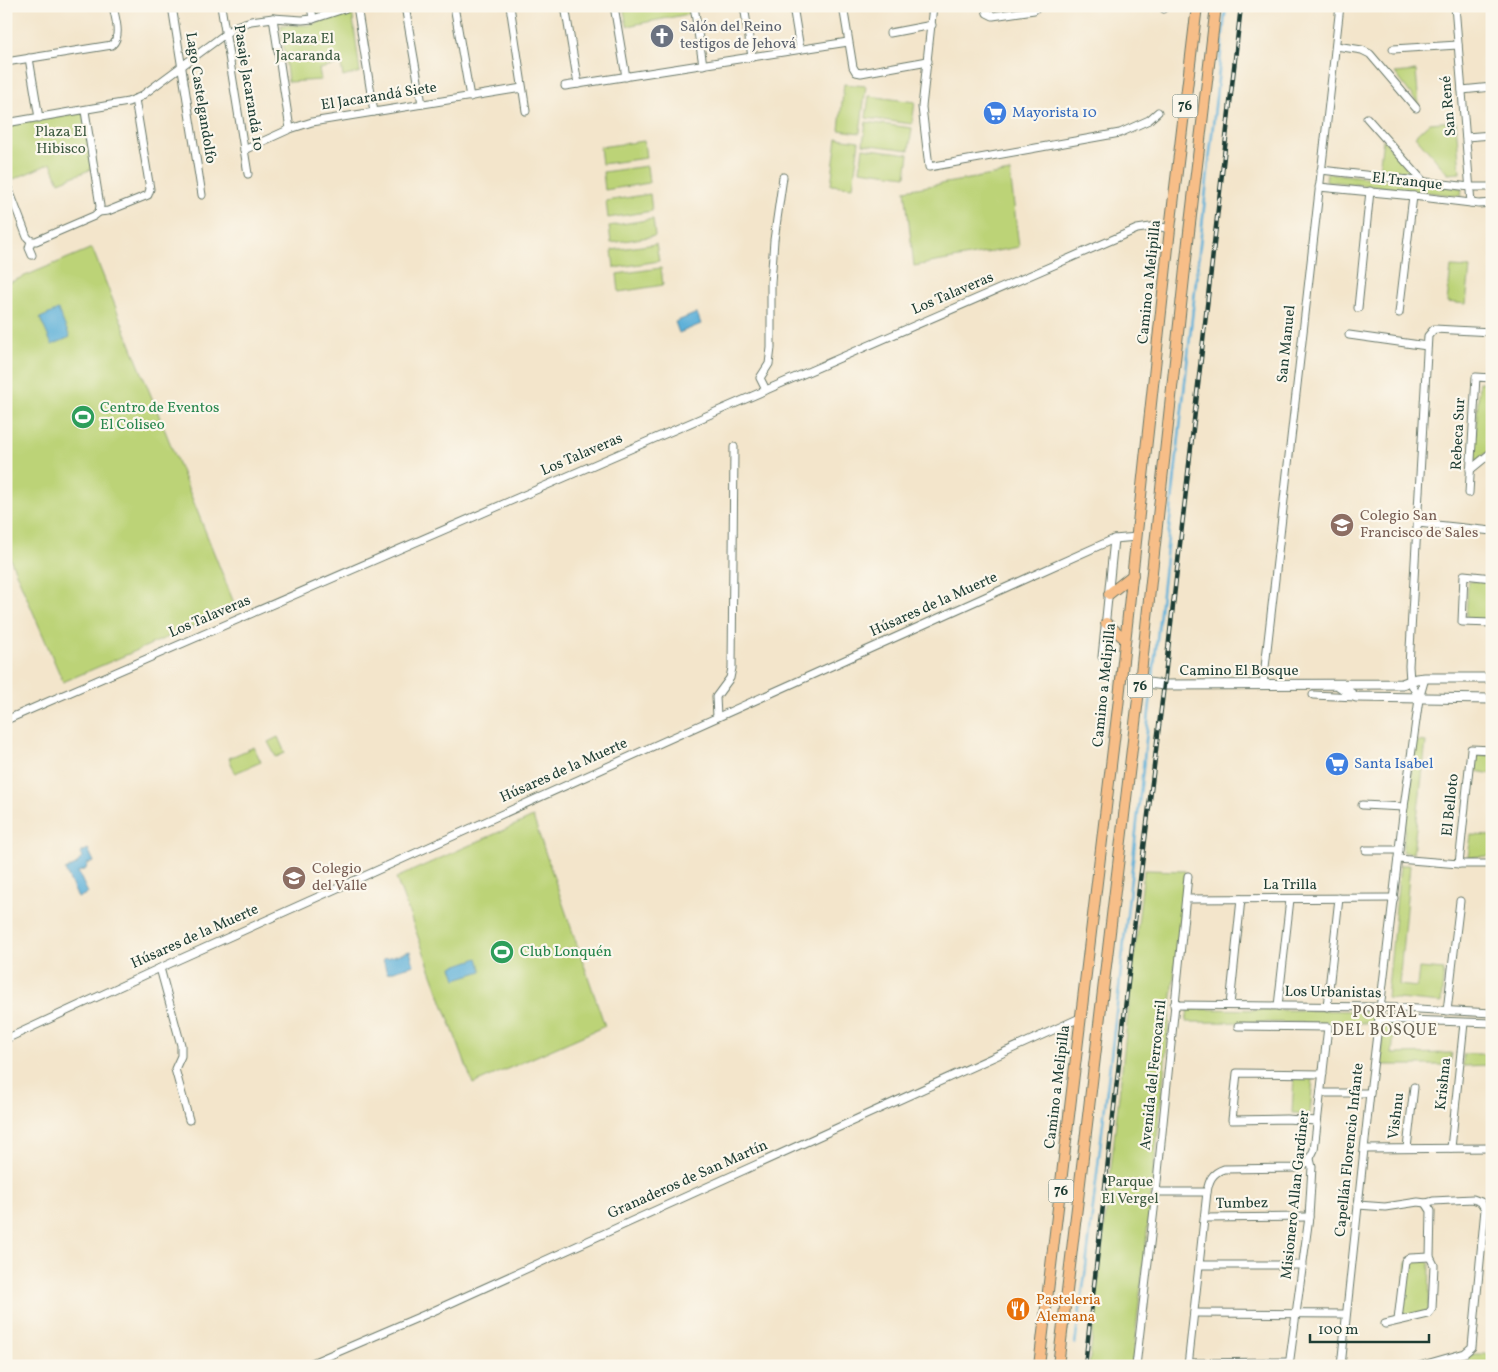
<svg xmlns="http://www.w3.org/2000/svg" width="1498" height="1372" viewBox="0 0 1498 1372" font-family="Vollkorn,serif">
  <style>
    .green { fill: #bcd377; stroke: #6e8856 }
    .water { fill: #5eb1d9; stroke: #3e7786 }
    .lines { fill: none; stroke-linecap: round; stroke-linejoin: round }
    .stream { stroke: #5eb1d9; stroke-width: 2.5 }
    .minor-casing { stroke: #697869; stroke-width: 9 }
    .tertiary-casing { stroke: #697869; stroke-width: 11 }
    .primary-casing { stroke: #697869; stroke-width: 12 }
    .minor { stroke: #fff; stroke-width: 7 }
    .tertiary { stroke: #fff; stroke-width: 9 }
    .primary { stroke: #f7be88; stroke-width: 10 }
    .rail-casing { stroke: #1f3d34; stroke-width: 4.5 }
    .rail { stroke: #fbf7ec; stroke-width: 2.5; stroke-dasharray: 8; stroke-linecap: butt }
    .labels { text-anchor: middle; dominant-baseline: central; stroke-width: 4.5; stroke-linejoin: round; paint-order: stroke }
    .shield { fill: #fbf7ec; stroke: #61756b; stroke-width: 1 }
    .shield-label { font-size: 14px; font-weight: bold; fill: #1f3d34 }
    .worship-label { font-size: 15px; fill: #5b616d; stroke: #fbf7ec; text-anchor: start }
    .park-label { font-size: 15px; fill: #3e5b41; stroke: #fbf7ec }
    .street-label { font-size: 15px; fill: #1f3d34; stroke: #fbf7ec }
    .shop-label { font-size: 15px; fill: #366cbe; stroke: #fbf7ec; text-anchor: start }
    .leisure-label { font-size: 15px; fill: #27864d; stroke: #fbf7ec; text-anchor: start }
    .education-label { font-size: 15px; fill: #785e54; stroke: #fbf7ec; text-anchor: start }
    .food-label { font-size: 15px; fill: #c56008; stroke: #fbf7ec; text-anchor: start }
    .neighbourhood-label { font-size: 16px; letter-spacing: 1px; fill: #676154; stroke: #fbf7ec }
  </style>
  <rect width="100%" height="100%" fill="#fbf7ec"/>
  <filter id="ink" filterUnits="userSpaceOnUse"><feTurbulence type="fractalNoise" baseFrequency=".02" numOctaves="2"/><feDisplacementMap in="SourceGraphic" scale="10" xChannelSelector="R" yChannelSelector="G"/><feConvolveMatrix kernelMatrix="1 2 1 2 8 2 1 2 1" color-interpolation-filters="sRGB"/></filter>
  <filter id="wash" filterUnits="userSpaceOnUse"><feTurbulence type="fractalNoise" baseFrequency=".0096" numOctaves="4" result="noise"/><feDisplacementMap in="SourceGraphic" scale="20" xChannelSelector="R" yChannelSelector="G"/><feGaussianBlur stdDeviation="1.12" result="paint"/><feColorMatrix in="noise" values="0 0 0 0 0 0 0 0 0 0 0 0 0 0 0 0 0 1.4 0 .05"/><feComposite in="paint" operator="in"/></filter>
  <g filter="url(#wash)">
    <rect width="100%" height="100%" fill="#f3e5cb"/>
    <g class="green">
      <path d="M623,6H687L689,14L627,26Z"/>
      <path d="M352,11L360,72L343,77L341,64L319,69L321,80L288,82L281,25H310Z"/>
      <path d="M1416,71L1419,105L1395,73Z"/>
      <path d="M844,84L866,86L860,133L839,130Z"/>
      <path d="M869,96L915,102L912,124L866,118Z"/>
      <path d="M83,112L92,169L59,182L51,163L7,182L6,124Z"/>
      <path d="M1456,121L1460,173L1448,174L1415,136L1429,123Z"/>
      <path d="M866,122L912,128L909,150L863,144Z"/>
      <path d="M837,138L859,141L853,187L831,185Z"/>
      <path d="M1383,139L1412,173L1379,169Z"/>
      <path d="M644,141L646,158L602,164L600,147Z"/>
      <path d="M863,148L909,154L906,176L860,170Z"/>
      <path d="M647,166L649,183L605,190L603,172Z"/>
      <path d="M1010,172L1019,247L914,266L905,190Z"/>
      <path d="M1327,173L1462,188L1461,196L1326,181Z"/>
      <path d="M650,194L652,211L608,218L606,201Z"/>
      <path d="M653,219L655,236L611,243L609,226Z"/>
      <path d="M656,244L659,261L614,268L612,250Z"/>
      <path d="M92,248L236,608L63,682L6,549V284Z"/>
      <path d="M1451,267L1470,268L1466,304L1447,302Z"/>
      <path d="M661,268L663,285L619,292L617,274Z"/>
      <path d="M1479,382L1492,383V448L1474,463Z"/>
      <path d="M1468,581L1492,582V620L1466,619Z"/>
      <path d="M278,737L285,753L276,757L268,742Z"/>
      <path d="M1415,741L1426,742L1413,853L1402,852Z"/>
      <path d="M254,747L261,762L235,773L229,758Z"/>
      <path d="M1478,755H1492V774L1476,771Z"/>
      <path d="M533,817L605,1026L473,1084L396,878Z"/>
      <path d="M1471,835L1492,836V856L1468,857Z"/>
      <path d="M1400,865H1410L1399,985L1417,987L1419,968L1444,970L1441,1003L1387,998Z"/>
      <path d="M1144,870L1185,871L1151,1197L1132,1366H1089Z"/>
      <path d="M1188,1009L1375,1011L1373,1023L1186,1022Z"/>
      <path d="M1387,1024H1395L1392,1054L1452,1053L1450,1065H1380L1383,1029Z"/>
      <path d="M1463,1054H1492V1065L1463,1066Z"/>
      <path d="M1294,1077L1313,1078L1310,1114L1292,1113Z"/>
      <path d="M1410,1260H1427L1430,1263L1429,1309L1428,1311L1404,1317L1401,1316L1407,1263Z"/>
      <path d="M1470,1354H1492V1366H1442L1467,1359L1468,1355Z"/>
    </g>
    <g class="water">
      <path d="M58,310L70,337L52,345L40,318Z"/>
      <path d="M697,313L701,324L679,333L675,322Z"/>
      <path d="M88,849L94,862L87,864L86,869L78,872L88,893L78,898L65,870L76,865L82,857L80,853Z"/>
      <path d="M410,951L414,965L387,973L383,959Z"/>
      <path d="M478,958L482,971L456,979L452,967Z"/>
    </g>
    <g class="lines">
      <path class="stream" d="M1075,1344L1085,1275L1119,988L1226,6"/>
    </g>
  </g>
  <g filter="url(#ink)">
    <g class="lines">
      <g class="minor-casing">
        <g id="minor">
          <path d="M172,6L202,195"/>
          <path d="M221,6L248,174"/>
          <path d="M311,6L313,19"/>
          <path d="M357,6L374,112"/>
          <path d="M405,6L422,104"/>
          <path d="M454,6L470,97"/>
          <path d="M510,6L526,111"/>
          <path d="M565,6L578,84"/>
          <path d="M614,6L626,77"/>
          <path d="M694,6L703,65"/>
          <path d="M744,6L752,57"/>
          <path d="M793,6L800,49"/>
          <path d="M843,6L853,67L856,72L861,73L928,61"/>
          <path d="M933,6L922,107L929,167L1120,133L1149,120L1158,112"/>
          <path d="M985,6L987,13L993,16L1034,10L1038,6"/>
          <path d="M1455,6L1471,203"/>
          <path d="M1164,9L1165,6"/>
          <path d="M273,18L290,129"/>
          <path d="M890,33L932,25"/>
          <path d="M1336,46L1362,50L1370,54L1416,108"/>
          <path d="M1393,49L1458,45"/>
          <path d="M29,58L39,118"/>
          <path d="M6,62L112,45C122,36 115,18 113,6"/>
          <path d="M565,86L848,42"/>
          <path d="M1462,90L1492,87"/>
          <path d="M85,111L100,206L99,212"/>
          <path d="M1367,118L1422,180"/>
          <path d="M6,123L128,102L140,97L236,26L251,21L273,18L302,20L313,19L353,6"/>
          <path d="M1466,137L1492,135"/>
          <path d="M244,150L290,129L312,122L522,88"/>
          <path d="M1321,170L1470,187H1492"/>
          <path d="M6,182L27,237L31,241L29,248L32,255"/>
          <path d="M1319,187L1413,196L1479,204L1492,203"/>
          <path d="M31,241H36L94,216L99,212L108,211L148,195L150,189L135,99"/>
          <path d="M1358,308L1370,191"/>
          <path d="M1399,313L1413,196"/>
          <path d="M1349,335L1427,346"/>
          <path d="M766,390L760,378L769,364L771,348V283L774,240L783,177"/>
          <path d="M1470,470L1492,452"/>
          <path d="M1469,493L1476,377L1492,378"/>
          <path d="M1418,523L1492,531"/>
          <path d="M1492,578L1464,575L1462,622L1492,623"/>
          <path d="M1102,657L1114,539"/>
          <path d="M1263,685L1340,6"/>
          <path d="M1313,695L1356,697"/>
          <path d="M1419,699L1410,681L1409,666L1428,336L1434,329L1492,332"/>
          <path d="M717,717L716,697L730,678L732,668L734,447"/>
          <path d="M6,720L1137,229L1157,226L1170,229"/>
          <path d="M1362,805L1404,807"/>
          <path d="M1366,850H1399"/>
          <path d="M1398,859L1459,864H1492"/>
          <path d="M1459,864L1471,749L1492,750"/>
          <path d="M1186,899L1394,898"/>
          <path d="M160,968L181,1045V1056L175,1069L189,1120"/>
          <path d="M1174,1005L1381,1007L1492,1013"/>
          <path d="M1230,1005L1241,899"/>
          <path d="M1278,1006L1290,899"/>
          <path d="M1327,1007L1339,898"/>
          <path d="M1447,1011L1460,901"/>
          <path d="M1380,1019L1492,1023"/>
          <path d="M6,1039L160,968L1114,539L1137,537"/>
          <path d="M1321,1093H1370"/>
          <path d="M1317,1121L1286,1119L1232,1120L1237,1073L1323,1074"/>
          <path d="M1407,1148L1414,1087"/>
          <path d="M1451,1148L1464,1023"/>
          <path d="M1365,1149L1492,1148"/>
          <path d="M1156,1192H1207"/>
          <path d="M1358,1205L1385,1207L1418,1202L1426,1203L1433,1201L1473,1199L1481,1202L1485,1209L1472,1347L1465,1353L1419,1366"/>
          <path d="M1205,1218L1309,1217"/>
          <path d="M1200,1265H1303"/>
          <path d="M1194,1313L1346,1314"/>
          <path d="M1398,1320L1405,1261L1410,1258L1430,1257"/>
          <path d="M1385,1324L1428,1314L1432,1309L1434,1265L1430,1257L1431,1211L1426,1203"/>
          <path d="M1188,1363L1289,1362"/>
          <path d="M305,1366L431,1312L1082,1017"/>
          <path d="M1136,1366L1156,1192L1188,876"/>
          <path d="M1188,1366L1207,1192C1209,1180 1212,1173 1224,1169L1297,1168L1308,1162L1314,1150L1328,1027L1238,1026"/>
          <path d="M1289,1366L1309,1217L1312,1167L1310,1159"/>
          <path d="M1341,1366L1370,1093L1404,807L1419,699L1425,678"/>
        </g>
      </g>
      <g class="tertiary-casing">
        <g id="tertiary">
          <path d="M1140,682L1164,685L1402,684L1416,679L1425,678H1492"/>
          <path d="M1338,685L1356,697L1492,699"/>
        </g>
      </g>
      <g class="primary-casing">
        <g id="primary">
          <path d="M1109,594L1133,575"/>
          <path d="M1106,623L1125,639"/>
          <path d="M1039,1366L1118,707L1170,229L1197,6"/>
          <path d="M1058,1366L1140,682L1189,232L1216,6"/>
        </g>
      </g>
      <use href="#minor" class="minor"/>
      <use href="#tertiary" class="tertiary"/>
      <use href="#primary" class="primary"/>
      <g class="rail-casing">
        <path id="rail" d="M1085,1366L1134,929L1164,685L1241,6"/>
      </g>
      <use href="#rail" class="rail"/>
    </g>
  </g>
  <defs>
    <g id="church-disc" transform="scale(1.25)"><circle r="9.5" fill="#6b7280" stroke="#fbf7ec"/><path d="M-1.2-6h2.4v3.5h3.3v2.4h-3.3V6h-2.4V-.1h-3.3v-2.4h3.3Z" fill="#fff"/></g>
    <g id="supermarket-disc" transform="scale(1.25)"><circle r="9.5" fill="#3f7fe0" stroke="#fbf7ec"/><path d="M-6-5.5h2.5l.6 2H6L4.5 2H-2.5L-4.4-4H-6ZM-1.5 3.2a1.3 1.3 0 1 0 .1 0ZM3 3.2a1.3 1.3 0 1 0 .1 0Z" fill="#fff"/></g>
    <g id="stadium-disc" transform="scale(1.25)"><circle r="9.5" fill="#2e9e5b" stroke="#fbf7ec"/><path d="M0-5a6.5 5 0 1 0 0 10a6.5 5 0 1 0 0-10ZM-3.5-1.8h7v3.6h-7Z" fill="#fff"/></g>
    <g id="school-disc" transform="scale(1.25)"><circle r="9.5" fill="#8d6e63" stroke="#fbf7ec"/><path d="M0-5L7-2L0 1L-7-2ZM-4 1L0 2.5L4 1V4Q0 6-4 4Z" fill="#fff"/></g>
    <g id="restaurant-disc" transform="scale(1.25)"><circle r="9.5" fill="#e8710a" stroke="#fbf7ec"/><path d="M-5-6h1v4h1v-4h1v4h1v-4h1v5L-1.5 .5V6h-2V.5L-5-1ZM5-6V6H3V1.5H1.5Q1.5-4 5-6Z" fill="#fff"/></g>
  </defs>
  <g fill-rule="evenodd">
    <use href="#church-disc" x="662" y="36"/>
    <use href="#supermarket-disc" x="995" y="113"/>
    <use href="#stadium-disc" x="83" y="417"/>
    <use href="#school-disc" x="1342" y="525"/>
    <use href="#supermarket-disc" x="1337" y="764"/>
    <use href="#school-disc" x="294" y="878"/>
    <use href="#stadium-disc" x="502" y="952"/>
    <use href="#restaurant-disc" x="1018" y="1309"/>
  </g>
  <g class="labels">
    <g class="shield">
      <rect x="1172.5" y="94.5" width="25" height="23" rx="4"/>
      <rect x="1127.5" y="674.5" width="25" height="23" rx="4"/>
      <rect x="1048.5" y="1179.5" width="25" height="23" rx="4"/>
    </g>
    <g class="shield-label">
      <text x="1185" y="106">76</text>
      <text x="1140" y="686">76</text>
      <text x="1061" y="1191">76</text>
    </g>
    <g class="worship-label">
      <text x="680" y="27">Salón del Reino<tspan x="680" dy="17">testigos de Jehová</tspan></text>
    </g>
    <g class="park-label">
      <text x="308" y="39">Plaza El<tspan x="308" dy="17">Jacaranda</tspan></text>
      <text x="61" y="132">Plaza El<tspan x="61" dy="17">Hibisco</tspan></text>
      <text x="1130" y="1182">Parque<tspan x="1130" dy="17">El Vergel</tspan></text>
    </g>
    <g class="street-label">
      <text transform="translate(248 88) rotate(81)">Pasaje Jacarandá 10</text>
      <text transform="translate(379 97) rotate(-9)">El Jacarandá Siete</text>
      <text transform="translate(200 98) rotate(81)">Lago Castelgandolfo</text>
      <text transform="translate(1449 106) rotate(-95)">San René</text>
      <text transform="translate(1407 182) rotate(6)">El Tranque</text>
      <text transform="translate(1150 282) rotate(-84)">Camino a Melipilla</text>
      <text transform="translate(953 294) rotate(-23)">Los Talaveras</text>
      <text transform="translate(1287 344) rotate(-84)">San Manuel</text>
      <text transform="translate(1459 434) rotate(-87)">Rebeca Sur</text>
      <text transform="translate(582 455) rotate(-23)">Los Talaveras</text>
      <text transform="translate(934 605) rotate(-24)">Húsares de la Muerte</text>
      <text transform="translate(210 617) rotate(-23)">Los Talaveras</text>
      <text x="1239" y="671">Camino El Bosque</text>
      <text transform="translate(1105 685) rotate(-84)">Camino a Melipilla</text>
      <text transform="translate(564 771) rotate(-24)">Húsares de la Muerte</text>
      <text transform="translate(1451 805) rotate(-84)">El Belloto</text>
      <text x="1290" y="885">La Trilla</text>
      <text transform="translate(195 937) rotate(-24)">Húsares de la Muerte</text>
      <text transform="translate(1333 993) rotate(1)">Los Urbanistas</text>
      <text transform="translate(1154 1075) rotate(-84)">Avenida del Ferrocarril</text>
      <text transform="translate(1444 1084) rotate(-84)">Krishna</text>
      <text transform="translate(1058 1087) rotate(-83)">Camino a Melipilla</text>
      <text transform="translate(1397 1116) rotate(-83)">Vishnu</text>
      <text transform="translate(1350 1150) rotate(-84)">Capellán Florencio Infante</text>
      <text transform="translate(688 1180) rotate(-24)">Granaderos de San Martín</text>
      <text transform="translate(1296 1195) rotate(-84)">Misionero Allan Gardiner</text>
      <text transform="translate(1242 1204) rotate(-1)">Tumbez</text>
    </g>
    <g class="shop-label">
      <text x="1012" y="113">Mayorista 10</text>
      <text x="1354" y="764">Santa Isabel</text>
    </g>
    <g class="leisure-label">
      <text x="100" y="408">Centro de Eventos<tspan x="100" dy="17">El Coliseo</tspan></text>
      <text x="520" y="952">Club Lonquén</text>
    </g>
    <g class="education-label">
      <text x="1360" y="516">Colegio San<tspan x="1360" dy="17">Francisco de Sales</tspan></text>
      <text x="312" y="869">Colegio<tspan x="312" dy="17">del Valle</tspan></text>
    </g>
    <g class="food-label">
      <text x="1036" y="1300">Pasteleria<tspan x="1036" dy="17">Alemana</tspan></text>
    </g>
    <g class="neighbourhood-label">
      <text x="1385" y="1013">PORTAL<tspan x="1385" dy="18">DEL BOSQUE</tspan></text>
    </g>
  </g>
  <rect width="1498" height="1372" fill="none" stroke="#fbf7ec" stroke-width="25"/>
  <path d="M1310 1334v8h119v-8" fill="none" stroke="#1f3d34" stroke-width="2.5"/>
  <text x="1318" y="1334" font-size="15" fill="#1f3d34" stroke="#fbf7ec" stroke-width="4" paint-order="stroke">100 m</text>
</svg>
